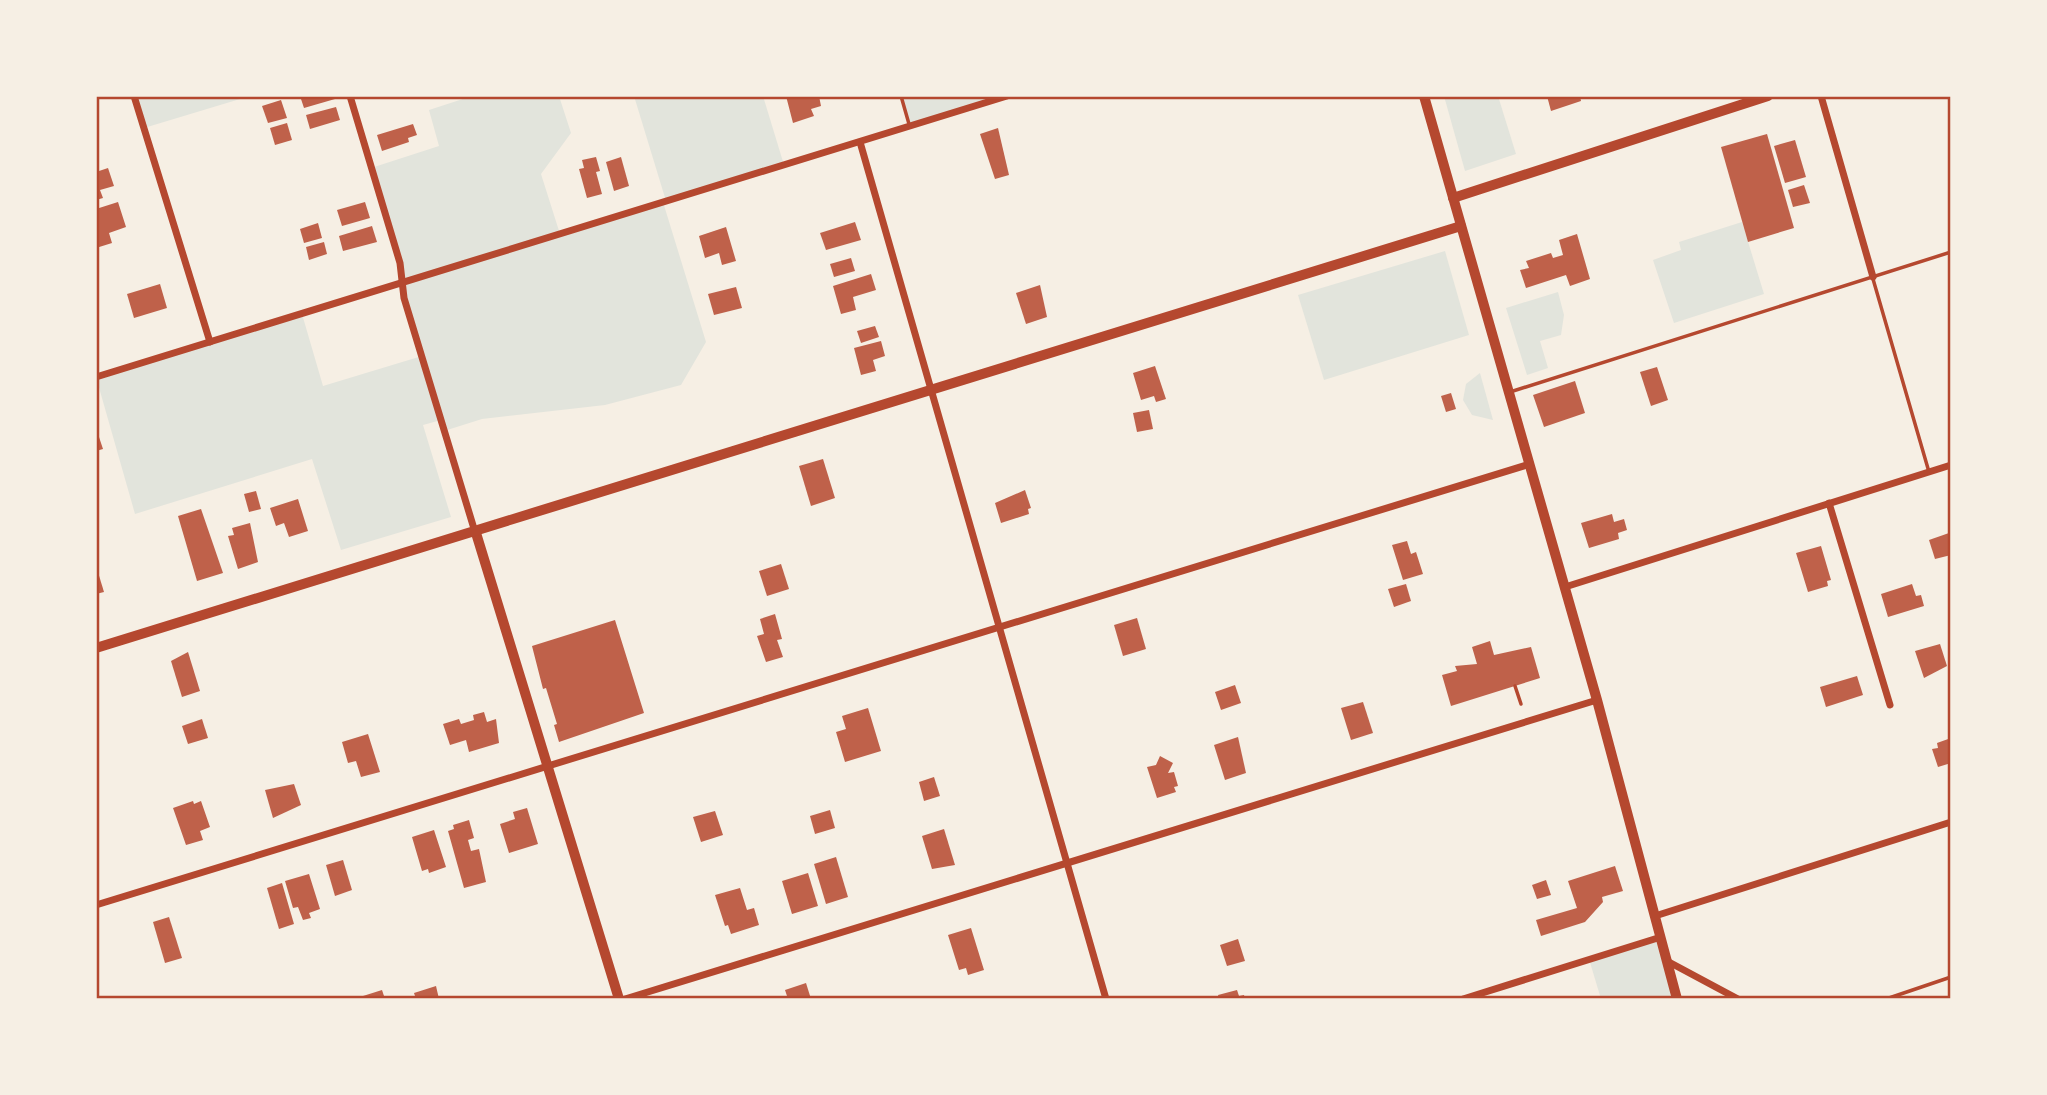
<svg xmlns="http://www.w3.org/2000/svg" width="2047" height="1095" viewBox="0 0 2047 1095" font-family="Manrope,sans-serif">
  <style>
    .green { fill: #e2e4dc }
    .building { fill: #bf614a }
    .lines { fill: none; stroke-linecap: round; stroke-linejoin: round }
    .path { stroke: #b5482f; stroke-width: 3.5 }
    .service { stroke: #b5482f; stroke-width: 3.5 }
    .minor { stroke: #b5482f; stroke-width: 7 }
    .tertiary { stroke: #b5482f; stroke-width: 10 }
    .neatline { fill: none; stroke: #b5482f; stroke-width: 2.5 }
  </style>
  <rect width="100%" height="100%" fill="#f6efe4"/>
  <g class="green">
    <path d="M134,96H250L144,128Z"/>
    <path d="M472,96H559L571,133L541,174L560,234L663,202L706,342L681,385L605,405L482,419L444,431L441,420L423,425L451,517L341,550L312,459L135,514L96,377L302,314L323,386L422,356L371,168L439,146L429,110Z"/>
    <path d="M634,96H763L784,165L666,201Z"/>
    <path d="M901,96H1007L910,126Z"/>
    <path d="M1444,96H1498L1516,154L1465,171Z"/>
    <path d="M1742,222L1764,294L1674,323L1653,260L1681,250L1679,242Z"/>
    <path d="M1445,251L1469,335L1324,380L1298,295Z"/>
    <path d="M1558,292L1564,315L1561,335L1540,341L1548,368L1527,375L1506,308Z"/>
    <path d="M1480,373L1493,420L1472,415L1463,400L1466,384Z"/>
    <path d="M1661,937L1677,999H1601L1589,959Z"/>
  </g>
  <g class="building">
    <path d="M300,96H334L335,99L304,108Z"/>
    <path d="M786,96H819L821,106L811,109L814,116L793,123Z"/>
    <path d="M1547,96H1580L1581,101L1551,111Z"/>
    <path d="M281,100L287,118L268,123L262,106Z"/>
    <path d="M336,107L340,120L310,129L306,115Z"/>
    <path d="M287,123L292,140L275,145L270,128Z"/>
    <path d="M413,124L417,135L408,138L409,142L382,151L377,135Z"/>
    <path d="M998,128L1009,175L995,179L980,134Z"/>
    <path d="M1767,134L1794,228L1748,242L1721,147Z"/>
    <path d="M1795,140L1806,177L1785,183L1774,146Z"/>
    <path d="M596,157L600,171L596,172L602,194L587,198L579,169L584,168L582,160Z"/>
    <path d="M621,157L629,186L614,191L606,162Z"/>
    <path d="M108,168L114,186L100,190L103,198L96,200V172Z"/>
    <path d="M1804,185L1810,203L1793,207L1788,190Z"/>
    <path d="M118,202L126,227L109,233L112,243L96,248V209Z"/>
    <path d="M365,202L370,218L342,226L337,210Z"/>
    <path d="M855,222L861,240L826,250L820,233Z"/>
    <path d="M318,223L322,238L304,243L300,229Z"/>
    <path d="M372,226L377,242L343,251L339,236Z"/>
    <path d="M726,227L736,261L722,265L719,253L705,258L699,236Z"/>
    <path d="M1577,234L1590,279L1570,286L1566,275L1526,288L1520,270L1529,268L1526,261L1551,253L1553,258L1563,255L1559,240Z"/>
    <path d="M324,242L327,254L309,260L306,247Z"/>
    <path d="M851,258L855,271L834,277L830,264Z"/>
    <path d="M871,274L876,290L853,297L856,310L841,314L833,286Z"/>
    <path d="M160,284L167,308L134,318L127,294Z"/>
    <path d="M1040,285L1047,317L1026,324L1016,293Z"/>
    <path d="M736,287L742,308L714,315L708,294Z"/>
    <path d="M875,326L879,337L861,343L857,331Z"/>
    <path d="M881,341L885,356L873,360L876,371L861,375L854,348Z"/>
    <path d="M1155,366L1166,399L1156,402L1154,396L1141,400L1133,373Z"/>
    <path d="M1657,367L1668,400L1651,406L1640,372Z"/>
    <path d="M1575,381L1585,413L1544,427L1533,395Z"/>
    <path d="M1451,393L1456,409L1446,412L1441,396Z"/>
    <path d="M1149,410L1153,429L1137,432L1133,413Z"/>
    <path d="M96,428L103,449L96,451Z"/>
    <path d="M823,459L835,498L811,506L799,466Z"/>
    <path d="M1025,490L1031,508L1028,509L1029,514L1001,523L995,503Z"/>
    <path d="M256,491L261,509L249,512L244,494Z"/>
    <path d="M298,499L308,531L289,537L284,523L276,526L270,508Z"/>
    <path d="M201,509L223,573L197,581L178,516Z"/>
    <path d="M1612,514L1614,522L1624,519L1627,530L1618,533L1619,539L1589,548L1581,523Z"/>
    <path d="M250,523L258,562L238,569L228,536L234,535L232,528Z"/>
    <path d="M1949,533L1951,555L1935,559L1929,540Z"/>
    <path d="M1407,541L1411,554L1416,552L1423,574L1403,580L1392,545Z"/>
    <path d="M1821,546L1831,580L1827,581L1828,586L1808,592L1796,553Z"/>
    <path d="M781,564L789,589L767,596L759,571Z"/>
    <path d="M97,569L104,592L96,594V570Z"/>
    <path d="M1406,584L1411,601L1394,607L1388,589Z"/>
    <path d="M1912,584L1916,596L1921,595L1924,606L1888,617L1881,594Z"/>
    <path d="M775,614L782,639L777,640L783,657L766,662L757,636L764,634L760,619Z"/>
    <path d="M1137,618L1146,649L1123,656L1114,625Z"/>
    <path d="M615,620L644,713L559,742L554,725L557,724L546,688L543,689L532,646Z"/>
    <path d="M1490,641L1494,655L1531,647L1540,678L1451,706L1442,675L1457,671L1455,666L1477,664L1472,647Z"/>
    <path d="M1940,644L1947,666L1924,678L1915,651Z"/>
    <path d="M188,652L200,691L182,697L171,661Z"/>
    <path d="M1857,676L1863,695L1826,707L1820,687Z"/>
    <path d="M1235,685L1241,703L1221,710L1215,692Z"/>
    <path d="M1363,702L1373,733L1351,740L1341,708Z"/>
    <path d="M868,708L881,751L845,762L836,732L846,729L842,716Z"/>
    <path d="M484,712L487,722L496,719L499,743L469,752L466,740L450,745L443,724L459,719L461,724L474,720L473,715Z"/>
    <path d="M202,719L208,738L188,744L182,726Z"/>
    <path d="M368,734L380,772L361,777L356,761L348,763L342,742Z"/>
    <path d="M1238,737L1246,773L1225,780L1214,745Z"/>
    <path d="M1951,738V763L1938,767L1932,749L1938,748L1937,743Z"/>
    <path d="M1160,756L1173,763L1168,773L1174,772L1178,786L1174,787L1176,792L1157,798L1147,767L1156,765Z"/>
    <path d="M934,777L940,796L924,801L919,782Z"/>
    <path d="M294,784L301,805L273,818L265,790Z"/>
    <path d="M193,801L194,804L201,801L210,827L200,831L203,840L186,845L173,808Z"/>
    <path d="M527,808L538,844L509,853L500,824L515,819L513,812Z"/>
    <path d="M830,810L835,828L815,834L810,816Z"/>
    <path d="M715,811L723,835L701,842L693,817Z"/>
    <path d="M469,820L474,838L468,840L471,851L479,849L486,882L464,888L448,831L454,829L453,825Z"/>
    <path d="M944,829L955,865L932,869L922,836Z"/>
    <path d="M434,830L446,867L429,873L428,869L422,871L412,837Z"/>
    <path d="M836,857L848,897L826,904L814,864Z"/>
    <path d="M343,860L352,890L335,896L326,865Z"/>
    <path d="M1615,866L1623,891L1602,897L1603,902L1585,922L1541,936L1536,920L1577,908L1568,881Z"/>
    <path d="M808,873L818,906L792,914L782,881Z"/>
    <path d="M309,874L320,909L309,913L311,918L303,920L298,907L293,908L285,881Z"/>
    <path d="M1546,880L1551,895L1537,899L1532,885Z"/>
    <path d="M282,883L294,924L279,929L267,888Z"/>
    <path d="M740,888L747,910L754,908L759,925L731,934L728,925L725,926L715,895Z"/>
    <path d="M169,917L182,958L165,963L153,922Z"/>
    <path d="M971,928L984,970L968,975L966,968L959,970L948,935Z"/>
    <path d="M1238,939L1245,961L1227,966L1220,945Z"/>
    <path d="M806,983L811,999H788L785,990Z"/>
    <path d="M436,986L439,999H416L414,993Z"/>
    <path d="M382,990L385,999H364L363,996Z"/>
    <path d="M1237,990L1239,996L1244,995L1245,999H1219L1218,995Z"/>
  </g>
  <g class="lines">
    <path class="path" d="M1515,686L1521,704"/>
    <g class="service">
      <path d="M901,96L909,124"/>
      <path d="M1873,279L1929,472"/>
      <path d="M1510,392L1951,252"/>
      <path d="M1886,999L1951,977"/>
    </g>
    <g class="minor">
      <path d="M134,96L210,342"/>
      <path d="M350,96L400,263L404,298L475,532"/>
      <path d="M1821,96L1873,277"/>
      <path d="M860,142L1106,999"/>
      <path d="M96,377L1007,96"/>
      <path d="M1829,503L1890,705"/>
      <path d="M1565,587L1951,465"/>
      <path d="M96,905L1530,464"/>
      <path d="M1655,916L1951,822"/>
      <path d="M1667,961L1738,999"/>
      <path d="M625,999L1597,700"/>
      <path d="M1463,999L1661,937"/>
    </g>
    <g class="tertiary">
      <path d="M1424,96L1597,700L1677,999"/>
      <path d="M1453,198L1768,96"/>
      <path d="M476,533L619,999"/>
      <path d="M96,648L1461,226"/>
    </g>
  </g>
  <rect width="2047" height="1095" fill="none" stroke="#f6efe4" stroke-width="196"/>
  <rect x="98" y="98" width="1851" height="899" class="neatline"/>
</svg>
